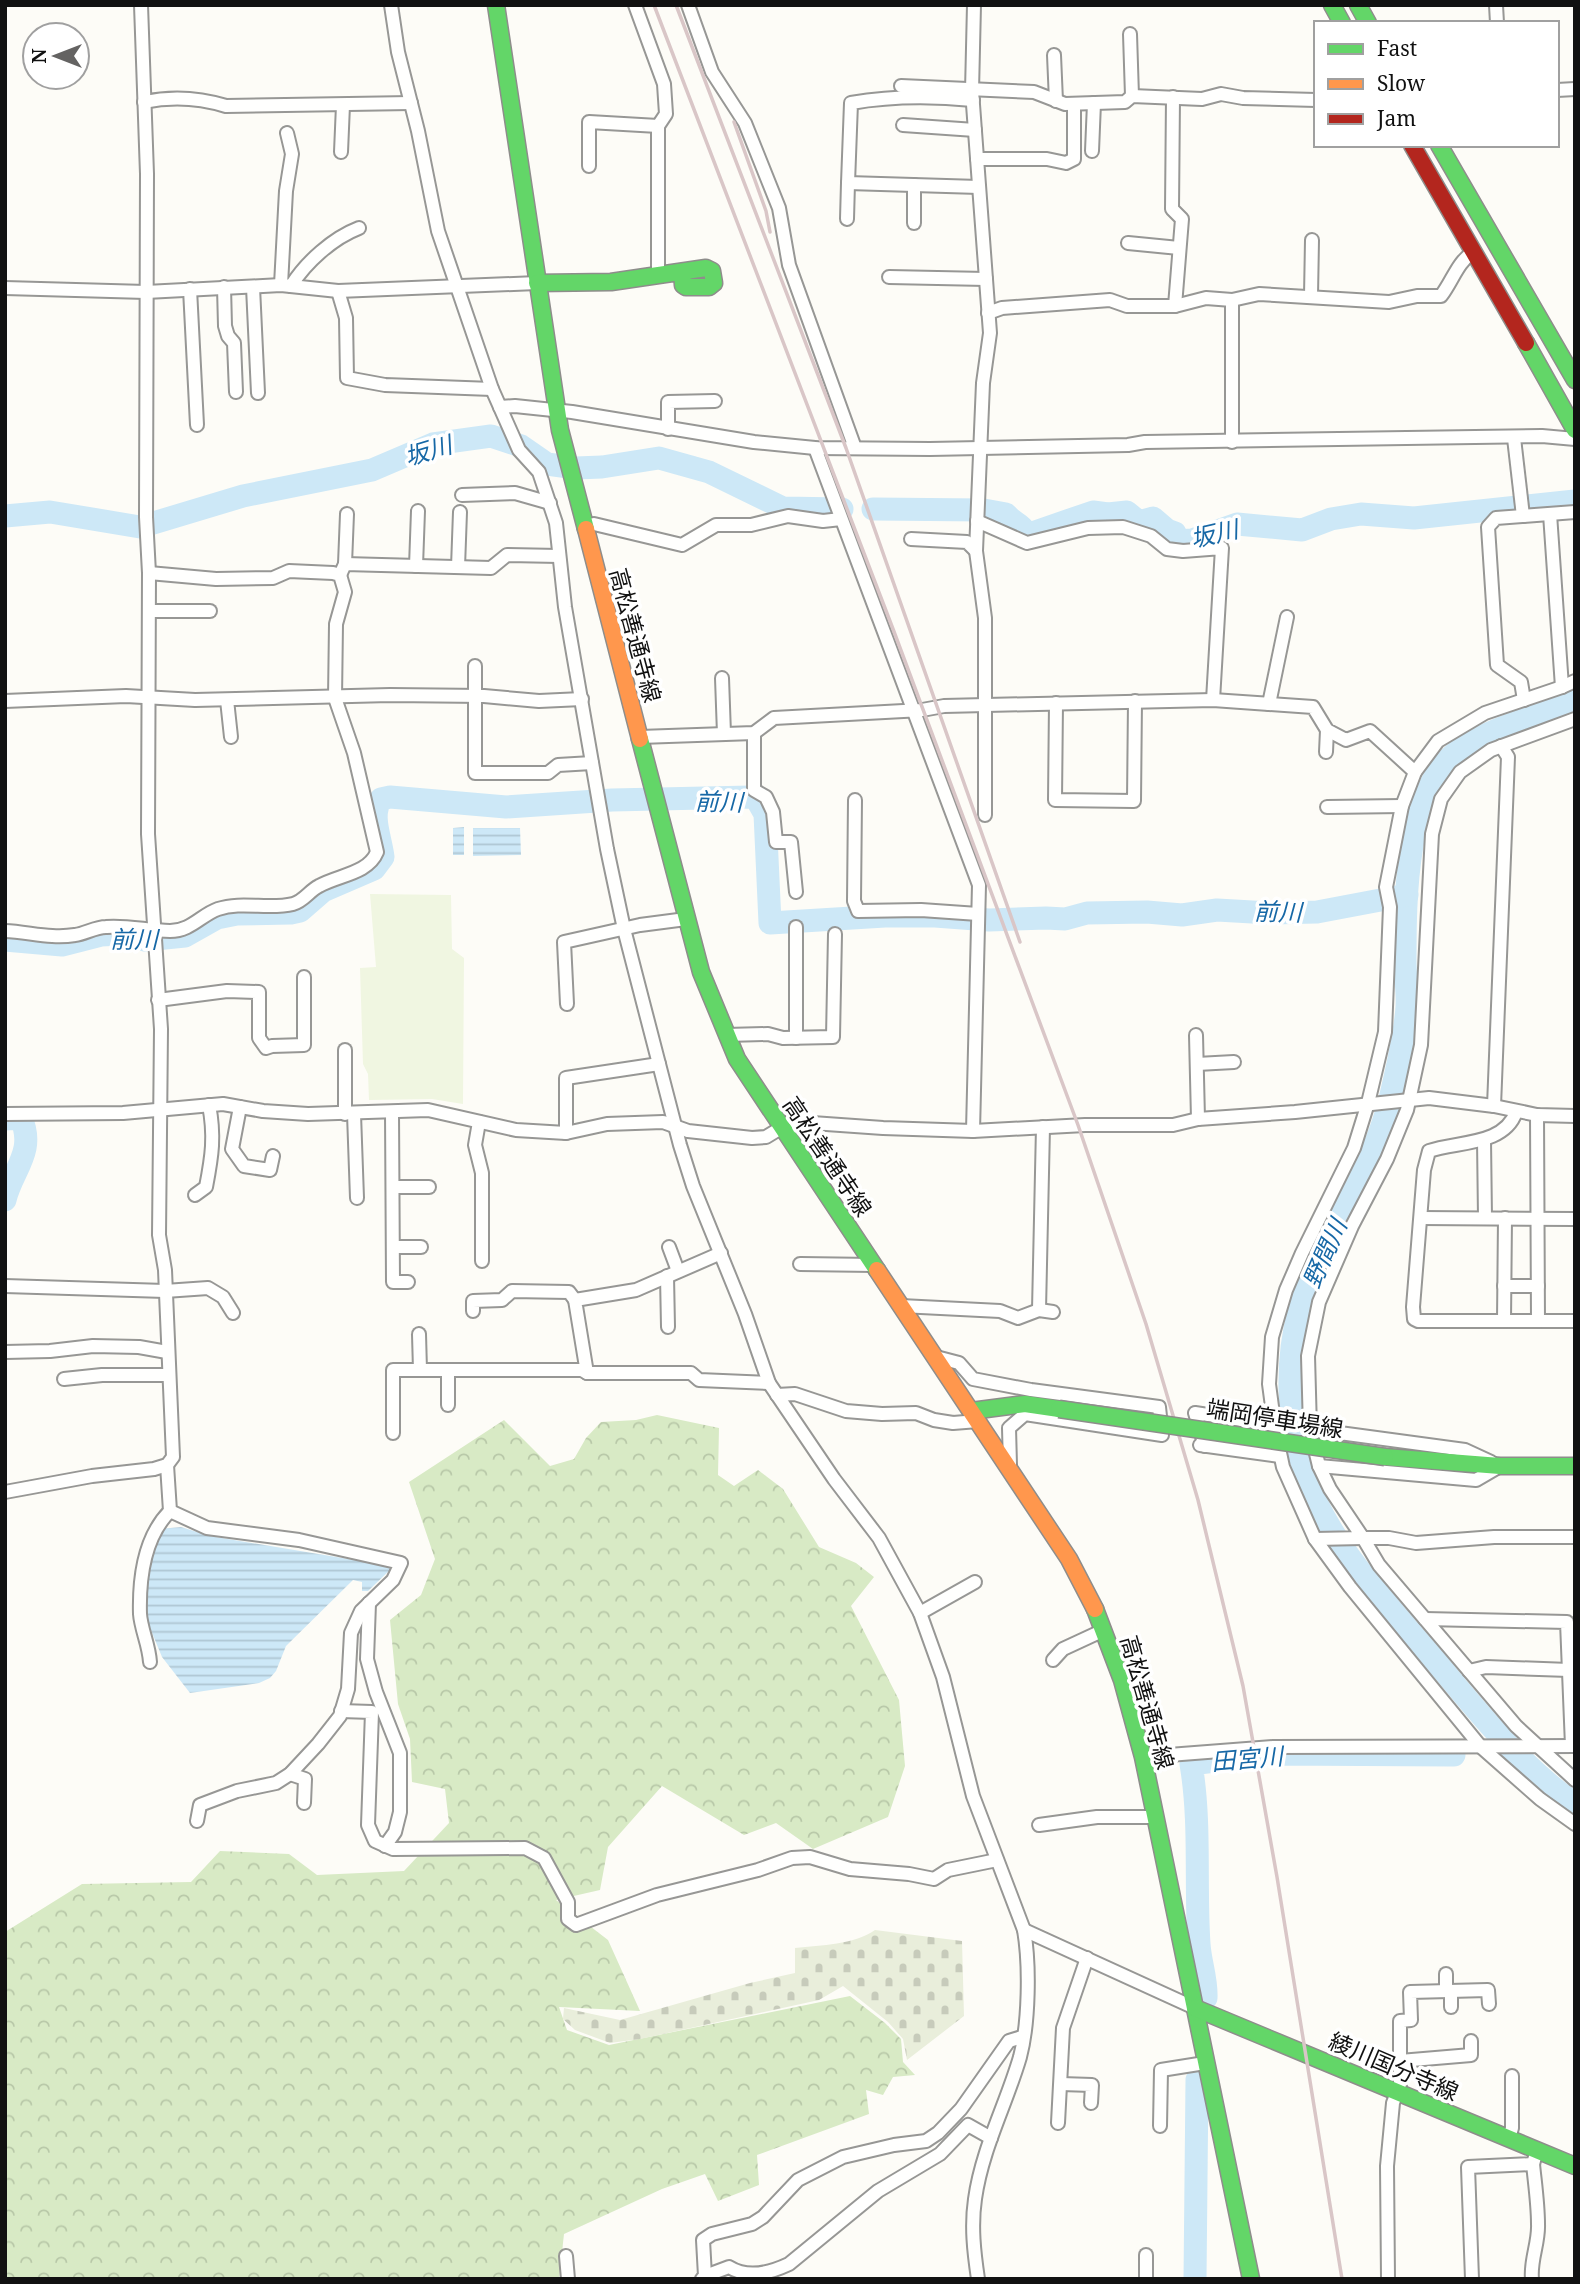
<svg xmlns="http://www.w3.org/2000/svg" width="1580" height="2284" viewBox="0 0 1580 2284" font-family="'Noto Serif','Noto Sans JP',serif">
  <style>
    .forest { fill: url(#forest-crowns) }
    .cemetery { fill: url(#cemetery-stones) }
    .pitch { fill: #f0f6e1 }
    .water { fill: url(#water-rules) }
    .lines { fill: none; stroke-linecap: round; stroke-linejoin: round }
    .river { stroke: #cde8f7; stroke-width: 23 }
    .street-casing { stroke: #979795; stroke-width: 16 }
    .fast-casing { stroke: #8e8d8b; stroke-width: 19 }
    .slow-casing { stroke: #8e8d8b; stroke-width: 19 }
    .jam-casing { stroke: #8e8d8b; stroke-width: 19 }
    .street { stroke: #fffffe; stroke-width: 12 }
    .fast { stroke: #63d668; stroke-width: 16 }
    .slow { stroke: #ff974d; stroke-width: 16 }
    .jam { stroke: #b3261e; stroke-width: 16 }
    .rail { stroke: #d9c6c7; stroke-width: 3.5 }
    .fast-bridge-casing { stroke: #8e8d8b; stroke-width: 19; stroke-linecap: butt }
    .fast-bridge { stroke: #63d668; stroke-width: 16 }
    .labels { text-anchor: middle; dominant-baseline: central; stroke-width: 7; stroke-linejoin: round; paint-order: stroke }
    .street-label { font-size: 23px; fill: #111; stroke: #fff }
    .water-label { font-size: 24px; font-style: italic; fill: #1768a6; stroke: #fff }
  </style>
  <defs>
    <pattern id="forest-crowns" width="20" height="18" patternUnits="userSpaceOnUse" patternTransform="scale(1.75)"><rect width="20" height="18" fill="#d8eac5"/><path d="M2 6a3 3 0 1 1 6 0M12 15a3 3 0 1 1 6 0" fill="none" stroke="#b8c8a8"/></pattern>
    <pattern id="cemetery-stones" width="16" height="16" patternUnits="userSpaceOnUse" patternTransform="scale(1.75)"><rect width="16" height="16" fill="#e9eedb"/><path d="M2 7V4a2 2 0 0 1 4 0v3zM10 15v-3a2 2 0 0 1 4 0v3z" fill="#c7cbbb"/></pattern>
    <pattern id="water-rules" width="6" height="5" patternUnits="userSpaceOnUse" patternTransform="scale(1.75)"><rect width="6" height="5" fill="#cde8f7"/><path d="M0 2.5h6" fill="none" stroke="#afc6d3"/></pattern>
  </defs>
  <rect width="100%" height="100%" fill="#fdfcf7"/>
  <path class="forest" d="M657,1415L719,1428L718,1475L734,1486L758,1470L783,1489L819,1547L856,1563L874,1577L851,1606L899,1700L905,1766L888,1817L813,1849L776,1823L744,1835L662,1786L608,1847L600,1890L556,1900L608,1940L640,2011L559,2007L567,2030L609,2045L850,1996L885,2023L901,2039L903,2062L915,2075L893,2077L883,2095L866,2090L869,2114L757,2155L759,2185L718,2201L705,2174L662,2189L564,2234L559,2279H5V1932L82,1884L191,1882L220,1851L289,1854L317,1875L404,1871L449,1823L445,1789L412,1782L410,1739L398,1704L390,1620L421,1595L435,1559L409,1482L504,1420L550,1466L574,1459L586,1438L601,1422L636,1420Z"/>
  <path class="cemetery" d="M875,1930L962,1941L964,2016L907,2060L903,2039L888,2022L843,1986L819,2000L640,2039L610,2043L575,2030L563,2019L564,2008L620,2020L750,1983L795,1973V1948C822,1945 853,1945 875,1930Z"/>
  <path class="pitch" d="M370,894L451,895L452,949L464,958L463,1104L432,1099L369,1100L368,1074L363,1064L360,968L376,967Z"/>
  <g class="water">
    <path d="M464,827V855H453V828Z"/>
    <path d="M473,828H520L521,855L473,856Z"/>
    <path d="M181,1527L210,1536L390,1566V1570L368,1591H362V1582L353,1580L286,1646L276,1671L270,1678L259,1683L190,1693L162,1657L148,1623L143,1617L148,1562L159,1529Z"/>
  </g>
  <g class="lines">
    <g class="river">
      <path d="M873,509L984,510L1006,514C1012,522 1020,523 1025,531L1032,533L1093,512L1108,514L1127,512L1139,522L1153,518L1167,530L1175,533L1178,541L1192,540L1237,524L1302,530L1331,519L1361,514L1414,518L1575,501"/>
      <path d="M5,516L50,512L140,527L243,496L372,470L433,444L491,436L521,446L547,464L576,468L602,467L659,458L709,472L783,508L842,509"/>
      <path d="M1575,701C1537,717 1494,726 1459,750C1405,788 1405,900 1405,961C1405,976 1408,992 1407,1007C1406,1024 1402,1042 1399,1059C1393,1087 1387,1116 1376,1142C1352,1198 1315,1251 1299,1311C1286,1360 1287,1419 1302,1467C1325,1540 1384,1600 1432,1657C1474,1707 1521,1767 1575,1804"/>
      <path d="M5,940L62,945L101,935L121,934L145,940L185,936L217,918L237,914L291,913L300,911L323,891L374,869L383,857C381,838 370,816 381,799L390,797L506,807L612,800L751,797L757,800L765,814L770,923L885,916H935L989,920L1046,918L1065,919L1087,913L1147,912L1182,915L1217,910L1270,913L1317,912L1407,895"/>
      <path d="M5,1119L21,1118C36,1152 12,1170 5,1200"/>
      <path d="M1206,1998C1207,1979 1200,1962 1199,1944C1195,1884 1201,1823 1191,1764L1271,1754L1454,1755"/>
      <path d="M1195,2279L1197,2080"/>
    </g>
    <g class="street-casing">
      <g id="street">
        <path d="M391,5L398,52L418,131L438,231L492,389L519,450L539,472L556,523L565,607L607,849L624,929L680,1145L693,1186L745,1314L769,1383L834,1479L879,1538L920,1613L943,1677L973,1796L1024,1930C1030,1965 1029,2023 1020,2057C1006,2105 982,2149 975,2199C971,2226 974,2252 978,2279"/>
        <path d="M635,5L664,84L666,114L658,126V276"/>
        <path d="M688,5L712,72L745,123L779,208L789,265L855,448"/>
        <path d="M974,5L972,91L990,333L983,383L976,551L985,618V815"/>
        <path d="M1496,5L1497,23"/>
        <path d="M1130,34L1132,96"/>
        <path d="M1054,55L1056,101"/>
        <path d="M901,86L1034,92L1065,104L1125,102L1132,96L1202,99L1221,94L1243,98L1316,100"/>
        <path d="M1557,90L1575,89"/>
        <path d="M1173,97L1172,209L1182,219L1175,306"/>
        <path d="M973,100C932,96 891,96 851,103L848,183L979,187"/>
        <path d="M144,102C172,96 200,98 226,106L411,103"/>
        <path d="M903,125L975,130"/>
        <path d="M1092,151L1094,103"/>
        <path d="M341,152L343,105"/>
        <path d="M977,159H1047L1066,163L1074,159V104"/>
        <path d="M589,166V122L658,126"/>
        <path d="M914,185V223"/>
        <path d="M847,219L848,183"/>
        <path d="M1128,243L1179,248"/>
        <path d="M889,277L986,279"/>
        <path d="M281,285L286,191L292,154L287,133"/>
        <path d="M291,286C306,262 333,238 359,228"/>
        <path d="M224,287L225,326L228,336L234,343L236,392"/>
        <path d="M253,287L258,393"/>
        <path d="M5,288L146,292L281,285L338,291L537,283"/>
        <path d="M190,289L197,425"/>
        <path d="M338,291L346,318L347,378L385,385L492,389"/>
        <path d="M1311,296L1312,240"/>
        <path d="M1232,300V442"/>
        <path d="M988,313L1002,308L1110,300L1127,306H1175L1206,298L1232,300L1259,294L1389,302L1417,296H1441C1453,280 1457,263 1473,252"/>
        <path d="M500,407L515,406L572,412L754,442L815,448L930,449L1128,445L1145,442L1542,436L1575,439"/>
        <path d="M668,429V402L715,401"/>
        <path d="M1514,438L1523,516"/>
        <path d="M815,448L979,885L973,1131"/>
        <path d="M462,495L515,493L550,503"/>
        <path d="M1550,514L1562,687"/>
        <path d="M977,521L1027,543L1088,528L1123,527L1151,536L1167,549L1183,551L1222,548L1213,700"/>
        <path d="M584,527L594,524L682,545L716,525H751L788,516L823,521L841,519"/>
        <path d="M911,539L967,542L976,551"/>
        <path d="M345,564L347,514"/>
        <path d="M416,566L418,511"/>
        <path d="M458,567L460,512"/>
        <path d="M340,575L345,564L491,568L507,555L559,556"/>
        <path d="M149,611H210"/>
        <path d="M475,666V773H548L558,765L592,763"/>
        <path d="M722,678L724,734"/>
        <path d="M227,700L231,737"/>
        <path d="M1524,700L1521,682L1497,665L1488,527L1496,518L1575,512"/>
        <path d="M5,701L126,696L195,700L390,695L484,696L539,701L582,699"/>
        <path d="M1056,703L1055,800L1134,801L1135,701"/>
        <path d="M1269,704L1287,617"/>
        <path d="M754,733V790L766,797L773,812L776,842H791L796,892"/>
        <path d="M640,737L754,733L774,718L922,710L944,706L1213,700L1313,707L1327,730L1346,740L1370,731L1415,772L1402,806L1386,887L1390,907L1385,1032L1368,1103L1354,1148L1302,1253L1286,1290L1272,1337L1269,1384L1275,1429L1283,1467L1315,1539L1350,1587L1481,1747L1540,1799L1575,1824"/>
        <path d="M1326,752L1327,730"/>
        <path d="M1415,772L1438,741L1485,713L1562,687L1575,681"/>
        <path d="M855,800L854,901L858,911L921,910L978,914"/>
        <path d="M1327,807L1402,806"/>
        <path d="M5,931C29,932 51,939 75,935C85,934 95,927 106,927C127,925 149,931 170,931C191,931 201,915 218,909C242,901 269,910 293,904C304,901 309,891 319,886C338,875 368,874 377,852L354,753L335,698L336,624L345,592L340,575L333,573L289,571L273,578L216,579L149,573"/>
        <path d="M158,1000L227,991L259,992V1038L266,1048L272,1046L304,1045V977"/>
        <path d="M567,1004L564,942L640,925L686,919"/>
        <path d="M726,1035L768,1034L783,1038L833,1037L835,934"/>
        <path d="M1196,1035L1198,1119"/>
        <path d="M796,1038V927"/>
        <path d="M1197,1064L1234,1062"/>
        <path d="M1494,1106L1508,757L1501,746"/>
        <path d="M240,1107L232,1149L244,1166L270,1170L273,1156"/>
        <path d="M392,1112L393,1282H408"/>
        <path d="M1516,1112C1504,1146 1457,1141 1429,1151L1424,1170L1413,1307L1414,1319L1418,1321H1575"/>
        <path d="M5,1114L123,1113L223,1104L263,1111L308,1114L428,1110L516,1130L566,1133L607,1124L663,1122L688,1131L752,1138L766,1137L789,1123L798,1122L883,1128L973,1131L1085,1125H1173L1198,1119L1295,1112L1429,1098L1494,1106L1537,1115L1575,1116"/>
        <path d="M345,1114V1050"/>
        <path d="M354,1114L357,1198"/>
        <path d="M1537,1115L1538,1321"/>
        <path d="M479,1122L475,1145L482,1173V1261"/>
        <path d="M566,1133V1078L659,1064"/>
        <path d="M1484,1140L1485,1218"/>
        <path d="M393,1187H429"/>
        <path d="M195,1195L206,1187C212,1156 215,1136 209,1105"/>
        <path d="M1421,1218L1575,1219"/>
        <path d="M393,1247H421"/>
        <path d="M669,1247L678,1271"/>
        <path d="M800,1264L874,1265"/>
        <path d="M667,1276L668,1327"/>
        <path d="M5,1286L165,1291L208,1288L223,1297L233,1313"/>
        <path d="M1504,1286H1538"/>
        <path d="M901,1306L1000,1311L1018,1318L1039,1310L1053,1312"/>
        <path d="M1039,1310L1043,1127"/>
        <path d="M473,1311V1301L502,1300L512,1291L569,1292L575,1300"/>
        <path d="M1504,1321L1505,1218"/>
        <path d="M419,1334L420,1370"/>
        <path d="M5,1352L50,1351L93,1346L139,1347L167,1352"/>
        <path d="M936,1357L959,1363L973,1379L1031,1390L1159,1407L1162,1435L1025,1414L1009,1428L1010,1465"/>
        <path d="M587,1373L575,1300L636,1290L721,1253"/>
        <path d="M64,1379L102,1375H169"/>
        <path d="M777,1395L795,1394L846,1411L882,1414L916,1413L934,1420L953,1423L978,1421"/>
        <path d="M448,1405V1370"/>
        <path d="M1310,1429L1465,1450L1491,1462"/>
        <path d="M393,1433V1370H582L587,1373H691L699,1380L769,1383"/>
        <path d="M1200,1445L1280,1456"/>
        <path d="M1205,1446L1195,1413L1274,1425"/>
        <path d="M167,1465L170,1511L207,1528L299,1540L401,1563L393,1580L361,1611L351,1633L348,1689L340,1716L318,1744L290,1774L276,1783L237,1791L200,1805L197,1821"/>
        <path d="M1319,1466L1476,1480L1500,1466"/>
        <path d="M5,1492L92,1476L154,1469L167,1465L173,1457L165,1270L159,1235L161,1029L148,834L149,573L146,517L147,174L141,5"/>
        <path d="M1575,1537H1494L1416,1543L1389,1538H1363L1379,1565L1516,1726L1575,1780"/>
        <path d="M1315,1539L1363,1538L1330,1489L1319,1466L1310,1429L1308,1356L1319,1302L1352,1226L1387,1159L1407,1110L1421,1045L1432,834L1441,799L1460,772L1491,750L1575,719"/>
        <path d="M369,1603L367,1659L376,1692L400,1753V1812L395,1832L385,1846"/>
        <path d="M920,1613L975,1582"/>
        <path d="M1425,1619L1567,1622L1572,1746"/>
        <path d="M1053,1660L1063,1649L1104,1630"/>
        <path d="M150,1662C149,1645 141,1629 140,1614C139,1578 144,1537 170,1511"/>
        <path d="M1469,1671L1486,1667L1569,1670"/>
        <path d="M341,1711L372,1712L368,1825L375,1841L393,1849L525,1848L544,1858L568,1902V1919L576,1925L657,1895L758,1870L792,1858L810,1857L850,1869L909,1874L934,1879L948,1870L997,1860"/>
        <path d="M1143,1757L1273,1747L1575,1746"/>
        <path d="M290,1774L305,1779L304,1803"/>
        <path d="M1039,1825L1097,1817H1155"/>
        <path d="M1024,1930L1195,2008"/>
        <path d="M1446,1974V1991"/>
        <path d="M1451,1991V2007"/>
        <path d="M1400,2061L1471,2055V2041"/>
        <path d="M1061,2084L1092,2085L1091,2103"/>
        <path d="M1058,2123L1063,2028L1087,1958"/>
        <path d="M1160,2126L1161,2070L1205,2063"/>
        <path d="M1509,2138L1512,2128V2076"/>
        <path d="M566,2256L568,2279"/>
        <path d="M705,2276L729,2267C748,2279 770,2273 789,2264L878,2191L940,2154L968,2125L991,2138"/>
        <path d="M702,2279L705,2276L703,2240L712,2234L752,2224L763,2217L798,2180L843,2157L894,2145L926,2141L938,2133L961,2109L1009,2041L1022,2037"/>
        <path d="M1146,2279V2255"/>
        <path d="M1388,2279L1387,2166L1393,2103L1400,2084V2021L1411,2020L1410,1992L1488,1990L1489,2004"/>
        <path d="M1472,2279L1468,2167L1533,2164L1537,2150"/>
        <path d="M1532,2279C1530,2260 1539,2243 1538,2224C1538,2204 1535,2184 1533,2164"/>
      </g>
    </g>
    <g class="fast-casing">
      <g id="fast">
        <path d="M496,5L560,430L586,529"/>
        <path d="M1332,5L1342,23"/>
        <path d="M1358,5L1368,23"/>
        <path d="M1439,145L1575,380"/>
        <path d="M537,283L611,282L706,268L712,271L714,283L709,287H686L683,285L682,272"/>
        <path d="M1526,343L1575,430"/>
        <path d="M640,739L701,972L737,1059L877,1270"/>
        <path d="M971,1411L1025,1404L1059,1409"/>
        <path d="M1385,1457L1500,1466H1575"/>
        <path d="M1095,1609L1122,1680L1143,1757L1251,2279"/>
        <path d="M1195,2008L1575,2166"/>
      </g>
    </g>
    <g class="slow-casing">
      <g id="slow">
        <path d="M586,529L640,739"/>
        <path d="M877,1270L1069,1559L1095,1609"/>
      </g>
    </g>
    <g class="jam-casing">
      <path id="jam" d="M1412,145L1526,343"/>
    </g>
    <use href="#street" class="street"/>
    <use href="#fast" class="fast"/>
    <use href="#slow" class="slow"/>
    <use href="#jam" class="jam"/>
    <g class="rail">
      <path d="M654,5L893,629L1078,1125L1146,1324L1198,1500L1243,1686L1277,1877L1342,2279"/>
      <path d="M676,5L846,448L1020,942"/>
      <path d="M734,122L766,211L770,232"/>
    </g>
    <g class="fast-bridge-casing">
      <path id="fast-bridge" d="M1059,1409L1385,1457"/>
    </g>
    <use href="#fast-bridge" class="fast-bridge"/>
  </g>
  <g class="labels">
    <g class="street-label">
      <text transform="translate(636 635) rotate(75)">高松善通寺線</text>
      <text transform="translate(828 1156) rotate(56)">高松善通寺線</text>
      <text transform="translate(1275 1418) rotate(9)">端岡停車場線</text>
      <text transform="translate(1148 1702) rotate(74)">高松善通寺線</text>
      <text transform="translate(1394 2066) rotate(23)">綾川国分寺線</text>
    </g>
    <g class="water-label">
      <text transform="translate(428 450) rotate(-17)">坂川</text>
      <text transform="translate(1214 533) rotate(-13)">坂川</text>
      <text transform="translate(719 801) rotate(1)">前川</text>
      <text transform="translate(1278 911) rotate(1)">前川</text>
      <text x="134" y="938">前川</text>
      <text transform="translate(1324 1253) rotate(-66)">野間川</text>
      <text transform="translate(1247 1758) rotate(-5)">田宮川</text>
    </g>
  </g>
  <rect width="1580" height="2284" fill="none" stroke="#111111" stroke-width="14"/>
  <rect x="1314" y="21" width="245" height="126" fill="#ffffff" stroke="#a0a0a0" stroke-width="2"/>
  <rect x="1328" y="44" width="35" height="10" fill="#63d668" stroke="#a0a0a0" stroke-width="2"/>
  <text x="1377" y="56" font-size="21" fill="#111111">Fast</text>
  <rect x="1328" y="79" width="35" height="10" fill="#ff974d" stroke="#a0a0a0" stroke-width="2"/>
  <text x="1377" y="91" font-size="21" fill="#111111">Slow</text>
  <rect x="1328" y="114" width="35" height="10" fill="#b3261e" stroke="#a0a0a0" stroke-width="2"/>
  <text x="1377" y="126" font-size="21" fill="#111111">Jam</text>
  <g transform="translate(56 56) rotate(270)"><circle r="33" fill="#ffffff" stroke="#a0a0a0" stroke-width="2"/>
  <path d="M0-5L12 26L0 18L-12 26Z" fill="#646362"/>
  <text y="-10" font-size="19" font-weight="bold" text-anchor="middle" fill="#111111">N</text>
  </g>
</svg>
